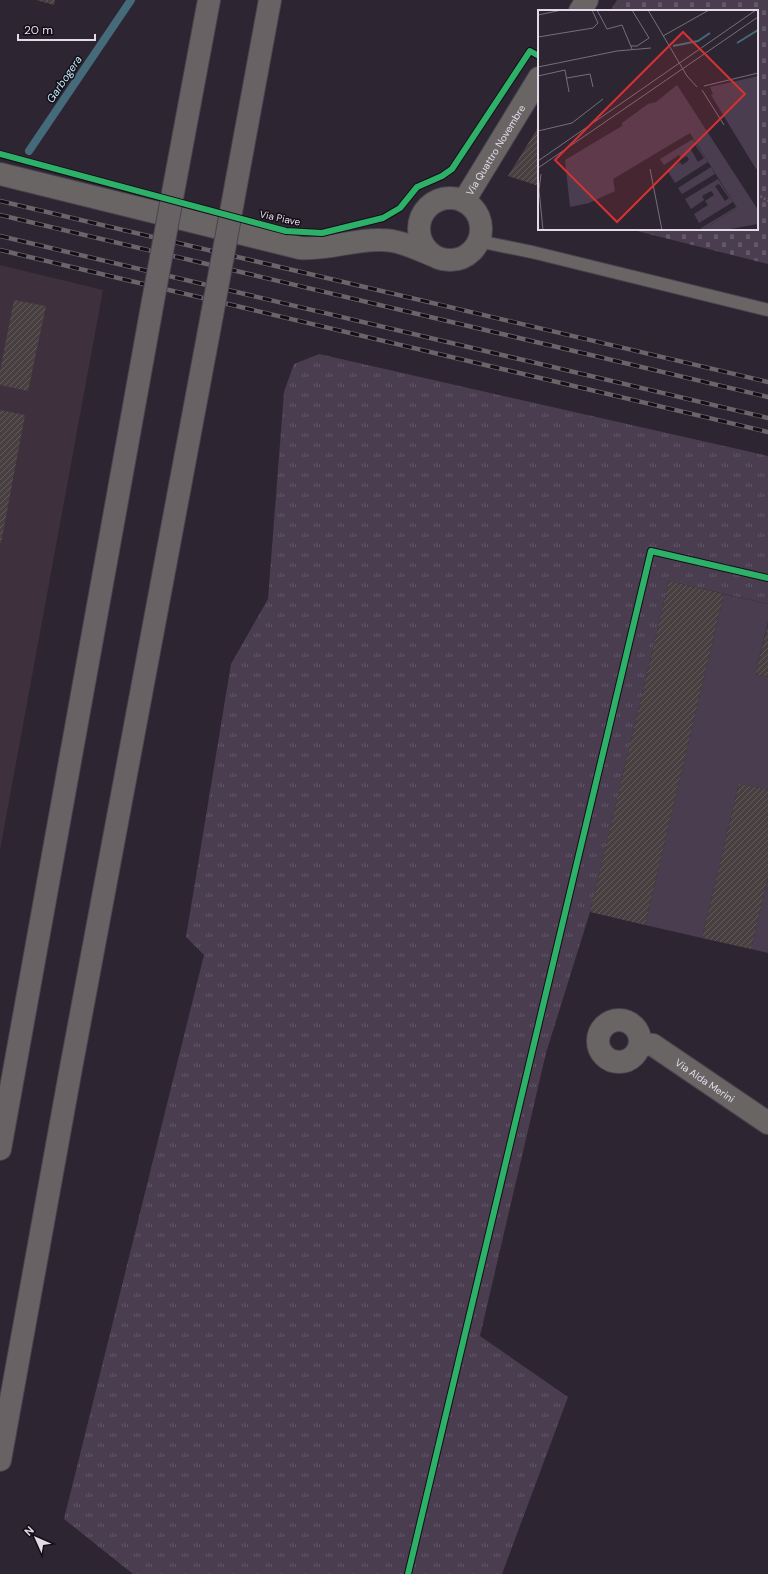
<svg xmlns="http://www.w3.org/2000/svg" width="768" height="1574" viewBox="0 0 768 1574" font-family="'DM Sans',sans-serif">
  <style>
    .industrial { fill: #3e303c }
    .grass { fill: url(#grass-tufts) }
    .cemetery { fill: url(#cemetery-stones) }
    .green { fill: #493d4f }
    .lines { fill: none; stroke-linecap: round; stroke-linejoin: round }
    .stream { stroke: #456a79; stroke-width: 8 }
    .building { fill: url(#building-hatch) }
    .lane-casing { stroke: #4a444e; stroke-width: 14 }
    .street-casing { stroke: #4a444e; stroke-width: 24 }
    .highway-casing { stroke: #4a444e; stroke-width: 24 }
    .path { stroke: #666265; stroke-width: 2.5; stroke-dasharray: 2 2; stroke-linecap: butt }
    .lane { stroke: #696565; stroke-width: 12 }
    .street { stroke: #696565; stroke-width: 22 }
    .highway { stroke: #686265; stroke-width: 22 }
    .rail-casing { stroke: #696569; stroke-width: 4.5 }
    .rail { stroke: #140e17; stroke-width: 3; stroke-dasharray: 9; stroke-linecap: butt }
    .highway-bridge-casing { stroke: #4a444e; stroke-width: 24; stroke-linecap: butt }
    .highway-bridge { stroke: #686265; stroke-width: 22 }
    .cycleway-casing { stroke: #140e17; stroke-width: 8 }
    .cycleway { stroke: #2db169; stroke-width: 6 }
    .labels { text-anchor: middle; dominant-baseline: central; stroke-width: 3; stroke-linejoin: round; paint-order: stroke }
    .street-label { font-size: 10px; fill: #e4dbe9; stroke: #140e17 }
    .water-label { font-size: 11px; font-style: italic; fill: #bfe9f9; stroke: #140e17 }
    .inset-river { fill: none; stroke: #456a79; stroke-width: 2 }
    .inset-road { fill: none; stroke: #766e7b; stroke-width: 1 }
    .view { fill: #d73132; fill-opacity: 0.15; stroke: #d73132; stroke-width: 2 }
    .inset-edge { fill: none; stroke: #e4dbe9; stroke-width: 2 }
  </style>
  <defs>
    <pattern id="grass-tufts" width="24" height="20" patternUnits="userSpaceOnUse"><rect width="24" height="20" fill="#493d4f"/><path d="M3 7l-1-3M5 7V3M7 7l1-3M15 17l-1-3M17 17v-4M19 17l1-3" fill="none" stroke="#635868"/></pattern>
    <pattern id="cemetery-stones" width="16" height="16" patternUnits="userSpaceOnUse"><rect width="16" height="16" fill="#493d4f"/><path d="M2 7V4a2 2 0 0 1 4 0v3zM10 15v-3a2 2 0 0 1 4 0v3z" fill="#635868"/></pattern>
    <pattern id="building-hatch" width="6" height="6" patternUnits="userSpaceOnUse"><rect width="6" height="6" fill="#483f41"/><path d="M-1 1l2-2M0 6l6-6M5 7l2-2" fill="none" stroke="#625a5c"/></pattern>
  </defs>
  <rect width="100%" height="100%" fill="#2d2632"/>
  <path class="industrial" d="M0,265L103,290L0,850Z"/>
  <path class="grass" d="M319,354L768,456V604L669,581L590,912L546,1053L480,1336L568,1397L502,1574H133L64,1519L204,955L186,937L231,664L268,599L284,392L294,364Z"/>
  <path class="cemetery" d="M617,0H768V264L629,229H757V11H610Z"/>
  <g class="green">
    <path d="M724,594L768,604V622L755,674L768,677V790L739,783L702,938L645,925Z"/>
    <path d="M768,878V953L751,949Z"/>
  </g>
  <g class="lines">
    <path class="stream" d="M29,151L131,0"/>
  </g>
  <g class="building">
    <path d="M36,0H55L54,5Z"/>
    <path d="M539,126V186L508,176Z"/>
    <path d="M14,300L46,306L28,391L0,385V371Z"/>
    <path d="M0,410L25,415L1,543H0Z"/>
    <path d="M669,581L724,594L645,925L590,912Z"/>
    <path d="M768,624V677L755,674Z"/>
    <path d="M739,783L768,790V878L751,949L702,938Z"/>
  </g>
  <g class="lines">
    <g class="lane-casing">
      <path id="lane" d="M478,241L532,252L768,310"/>
    </g>
    <g class="street-casing">
      <g id="street">
        <path d="M580,11L587,0"/>
        <path d="M0,174L300,248C328,250 354,239 381,240C399,240 415,248 432,255"/>
        <circle cx="450" cy="229" r="31"/>
        <path id="s1" d="M464,201L539,78"/>
        <circle cx="619" cy="1041" r="21"/>
        <path id="s2" d="M641,1044L653,1045L768,1123"/>
      </g>
    </g>
    <g class="highway-casing">
      <g id="highway">
        <path d="M172,198L209,0"/>
        <path d="M231,212L270,0"/>
        <path d="M0,1149L153,301"/>
        <path d="M0,1460L71,1068L212,315"/>
      </g>
    </g>
    <path class="path" d="M757,194L768,201"/>
    <use href="#lane" class="lane"/>
    <use href="#street" class="street"/>
    <use href="#highway" class="highway"/>
    <g class="rail-casing">
      <g id="rail">
        <path d="M0,201L768,382"/>
        <path d="M0,215L768,397"/>
        <path d="M0,236L768,418"/>
        <path d="M0,250L768,432"/>
      </g>
    </g>
    <use href="#rail" class="rail"/>
    <g class="highway-bridge-casing">
      <g id="highway-bridge">
        <path d="M153,301L172,198"/>
        <path d="M212,315L231,212"/>
      </g>
    </g>
    <use href="#highway-bridge" class="highway-bridge"/>
    <g class="cycleway-casing">
      <g id="cycleway">
        <path d="M0,154L286,231L322,233L383,218L400,208L417,187L442,176L452,169L530,51L539,56"/>
        <path d="M408,1574L651,551L768,578"/>
      </g>
    </g>
    <use href="#cycleway" class="cycleway"/>
  </g>
  <g class="labels">
    <g class="street-label">
      <text stroke="none"><textPath href="#s1" startOffset="60">Via Quattro Novembre</textPath></text>
      <text transform="translate(280 218) rotate(12)">Via Piave</text>
      <text stroke="none"><textPath href="#s2" startOffset="75">Via Alda Merini</textPath></text>
    </g>
    <g class="water-label">
      <text transform="translate(64 79) rotate(-56)">Garbogera</text>
    </g>
  </g>
  <g transform="translate(538 10)">
    <rect width="220" height="220" fill="#2d2632"/>
    <path d="M139,75L220,200V214L187,220H164L199,198L152,123L75,169L77,181L51,193L32,197L27,150L84,116V113L110,94L118,92Z" fill="#493d4f"/>
    <path d="M220,66V158L218,159L173,85L175,84L172,77Z" fill="#493d4f"/>
    <path d="M155,129L170,152L137,173L129,160L142,152L144,155L151,150L149,146L143,149L141,145L126,155L122,149ZM157,135L166,148L160,152L152,138ZM173,157L177,164L144,184L140,178ZM180,169L195,192L161,213L156,204L170,195L167,191L176,185L173,181L164,186L166,190L153,199L147,189ZM181,174L191,188L187,191L177,176ZM198,197L199,198L164,220L163,218Z" fill="#493d4f" fill-rule="evenodd"/>
    <path class="inset-river" d="M199,33L220,20M135,36L160,31L172,23"/>
    <path class="inset-road" d="M59,0L69,19L84,15L94,39M110,0L149,66L159,77M0,5L24,0M125,26L171,0M0,27L55,18L60,13L54,0M93,36H99L111,28L94,0M0,57L79,41L113,38M0,66L27,60L31,82M29,68L52,64L55,77M166,76L220,63M164,80L186,115M0,121L34,113L65,89M0,151L218,0M0,158L220,7M112,159L124,220M3,164L1,180L5,220"/>
    <path class="view" d="M145,22L207,84L79,212L17,150Z"/>
    <rect width="220" height="220" class="inset-edge"/>
  </g>
  <g transform="translate(36 1538) rotate(315)" stroke="#140e17" stroke-width="3" paint-order="stroke">
  <path d="M0-3L7 15L0 10L-7 15Z" fill="#e4dbe9"/>
  <text y="-6" font-size="11" font-weight="bold" text-anchor="middle" fill="#e4dbe9">N</text>
  </g>
  <path d="M18 34v6h77v-6" fill="none" stroke="#e4dbe9" stroke-width="2"/>
  <text x="24" y="34" font-size="12" fill="#e4dbe9" stroke="#140e17" stroke-width="3" paint-order="stroke">20 m</text>
</svg>
